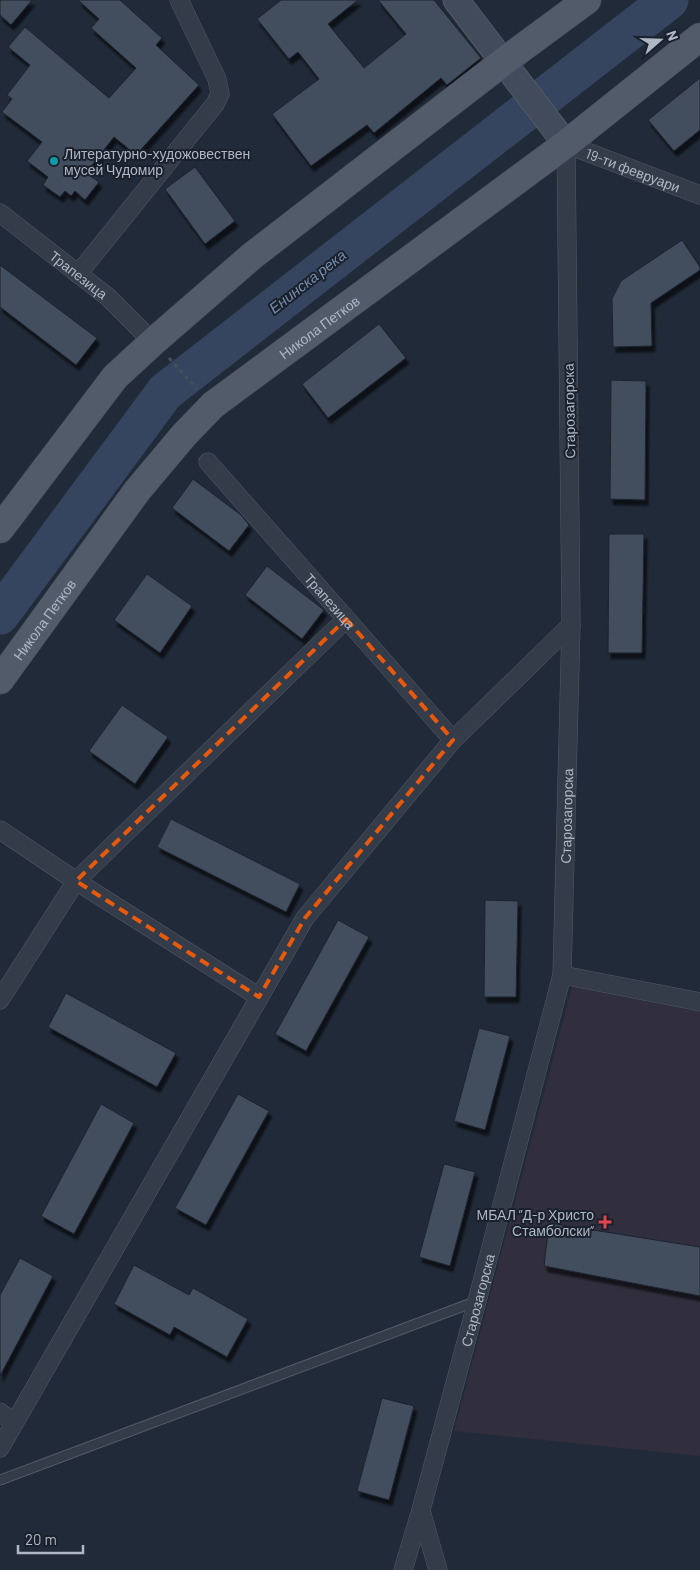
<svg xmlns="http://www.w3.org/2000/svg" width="700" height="1570" viewBox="0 0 700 1570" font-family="Barlow,sans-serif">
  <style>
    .medical { fill: #312f3d }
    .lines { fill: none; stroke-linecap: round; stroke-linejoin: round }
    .river { stroke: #35455f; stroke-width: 39 }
    .building { fill: #424d5d; stroke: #1c232f; filter: url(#shadow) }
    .lane-casing { stroke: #525a66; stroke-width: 11 }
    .street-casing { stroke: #525a66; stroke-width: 19 }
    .secondary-casing { stroke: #525a66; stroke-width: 27 }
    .primary-casing { stroke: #3e4552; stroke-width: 29 }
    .path { stroke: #405357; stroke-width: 3; stroke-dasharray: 4 4; stroke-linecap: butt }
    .lane { stroke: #343c49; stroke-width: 9 }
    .street { stroke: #343c49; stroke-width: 18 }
    .secondary { stroke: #424b5c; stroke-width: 25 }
    .primary { stroke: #525b69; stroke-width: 28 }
    .marked { fill: none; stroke: #e8590c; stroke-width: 4; stroke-dasharray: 10 6; stroke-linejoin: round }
    .culture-dot { fill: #0f9aa8; stroke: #1a212d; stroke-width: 2 }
    .health-dot { fill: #e0444e; stroke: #1a212d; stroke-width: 2 }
    .labels { text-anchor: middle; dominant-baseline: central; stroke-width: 4; stroke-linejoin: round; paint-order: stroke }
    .poi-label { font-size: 14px; fill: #afb7c5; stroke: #1a212d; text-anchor: start }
    .street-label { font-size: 14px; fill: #afb7c5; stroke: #1a212d }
    .water-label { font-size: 15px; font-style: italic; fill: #778dad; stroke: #1a212d }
  </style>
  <defs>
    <filter id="shadow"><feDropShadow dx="3" dy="5.5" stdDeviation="1" flood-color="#0009"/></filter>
  </defs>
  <rect width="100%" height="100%" fill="#212a38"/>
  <path class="medical" d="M572,987L700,1012V1456L454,1431Z"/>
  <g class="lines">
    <path class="river" d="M0,615L165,392L669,0"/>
  </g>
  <g class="building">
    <path d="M0,0H32L11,25L0,15Z"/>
    <path d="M78,0H120L162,38L156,45L199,85L136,155L114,137L86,173L99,182L85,200L75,191L71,196L65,191L60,197L43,185L48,177L27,161L42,142L2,112L12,99L7,95L30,65L8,47L25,27L109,98L136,68L91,28L99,19Z"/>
    <path d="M281,0H358L328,24L364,68L406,34L378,0H434L481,58L447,85L441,78L374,133L367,125L311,166L272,114L319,79L298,52L289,59L257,19Z"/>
    <path d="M700,78V130L674,151L648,120Z"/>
    <path d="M195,167L235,221L205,244L165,189Z"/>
    <path d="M682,240L700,267V270L651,303L652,346L613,347L612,299L621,281Z"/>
    <path d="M0,265L97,338L76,365L0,307Z"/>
    <path d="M379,324L406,358L328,418L302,384Z"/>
    <path d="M611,380L646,381L645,500L610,499Z"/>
    <path d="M193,479L241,515L249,525L229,551L172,508Z"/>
    <path d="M609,534H644L642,653H608Z"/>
    <path d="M267,566L324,610L302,639L245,595Z"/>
    <path d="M147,574L192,606L160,653L114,620Z"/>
    <path d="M122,705L168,737L135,784L89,751Z"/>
    <path d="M171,819L300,884L286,912L157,847Z"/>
    <path d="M485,900L518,901L516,997H484Z"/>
    <path d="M338,920L369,937L306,1051L275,1034Z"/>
    <path d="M66,993L176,1053L157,1087L48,1027Z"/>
    <path d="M479,1028L510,1036L485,1130L454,1121Z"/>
    <path d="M238,1094L269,1111L206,1225L175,1208Z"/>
    <path d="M101,1104L134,1123L74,1234L41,1216Z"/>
    <path d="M444,1164L475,1172L450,1266L419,1257Z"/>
    <path d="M549,1223L700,1247V1296L544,1266Z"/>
    <path d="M20,1258L53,1276L0,1376V1295Z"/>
    <path d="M134,1265L189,1295L193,1288L248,1319L227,1357L174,1327L170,1335L114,1304Z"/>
    <path d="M382,1398L414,1406L389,1500L357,1491Z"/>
  </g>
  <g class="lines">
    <g class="lane-casing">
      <path id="lane" d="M0,1480L477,1301"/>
    </g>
    <g class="street-casing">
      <g id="street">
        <path id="s1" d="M0,213L108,297L153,342"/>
        <path d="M78,274L215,104L220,94L217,79L179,0"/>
        <path id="s2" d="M208,462L453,740"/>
        <path d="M0,830L76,881L259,997"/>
        <path d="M562,975L700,1002"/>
        <path d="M0,1000L76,881L346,619"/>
        <path d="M0,1412L14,1423"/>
        <path d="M0,1448L305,918L453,740L571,625"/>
        <path d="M421,1511L438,1570"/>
        <path id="s3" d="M403,1570L421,1510L477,1301L562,975L571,625L566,144L700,195"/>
      </g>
    </g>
    <g class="secondary-casing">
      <path id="secondary" d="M456,0L566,144"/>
    </g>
    <g class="primary-casing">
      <g id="primary">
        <path d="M0,529L115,377L153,342L252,256L503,62L587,0"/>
        <path id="s4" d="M0,680L137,491L184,435L213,405L566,144L700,37"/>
      </g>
    </g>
    <path class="path" d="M169,358L197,389"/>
    <use href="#lane" class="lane"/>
    <use href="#street" class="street"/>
    <use href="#secondary" class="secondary"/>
    <use href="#primary" class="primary"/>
  </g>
  <path class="marked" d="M346,619L453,740L305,918L259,997L76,881Z"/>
  <circle class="culture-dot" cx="54" cy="161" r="5"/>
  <path class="health-dot" d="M602.5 1214.5h5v5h5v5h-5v5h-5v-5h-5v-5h5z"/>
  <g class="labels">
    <g class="poi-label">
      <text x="64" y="153">Литературно-художовествен<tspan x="64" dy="16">мусей Чудомир</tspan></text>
      <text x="594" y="1214" text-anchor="end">МБАЛ ”Д-р Христо<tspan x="594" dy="16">Стамболски”</tspan></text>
    </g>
    <g class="street-label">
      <text stroke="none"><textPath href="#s3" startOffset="1519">19-ти февруари</textPath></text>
      <text stroke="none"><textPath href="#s1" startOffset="100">Трапезица</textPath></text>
      <text stroke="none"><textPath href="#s4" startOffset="480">Никола Петков</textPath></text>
      <text transform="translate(569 411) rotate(-91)">Старозагорска</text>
      <text stroke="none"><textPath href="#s2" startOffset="185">Трапезица</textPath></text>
      <text stroke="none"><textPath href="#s4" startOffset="75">Никола Петков</textPath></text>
      <text stroke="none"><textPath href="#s3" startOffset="775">Старозагорска</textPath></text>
      <text stroke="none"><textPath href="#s3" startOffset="280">Старозагорска</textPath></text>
    </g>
    <g class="water-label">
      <text transform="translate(307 281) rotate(-38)">Енинска река</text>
    </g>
  </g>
  <g transform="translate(660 40) rotate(70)" stroke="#1a212d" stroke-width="4" paint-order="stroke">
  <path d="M0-4L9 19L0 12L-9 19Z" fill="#afb7c5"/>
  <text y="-8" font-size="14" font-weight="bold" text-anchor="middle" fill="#afb7c5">N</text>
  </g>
  <path d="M18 1545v8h65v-8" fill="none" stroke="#afb7c5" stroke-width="2.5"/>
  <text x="25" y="1545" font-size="15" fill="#afb7c5" stroke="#1a212d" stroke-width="4" paint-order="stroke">20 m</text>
</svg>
